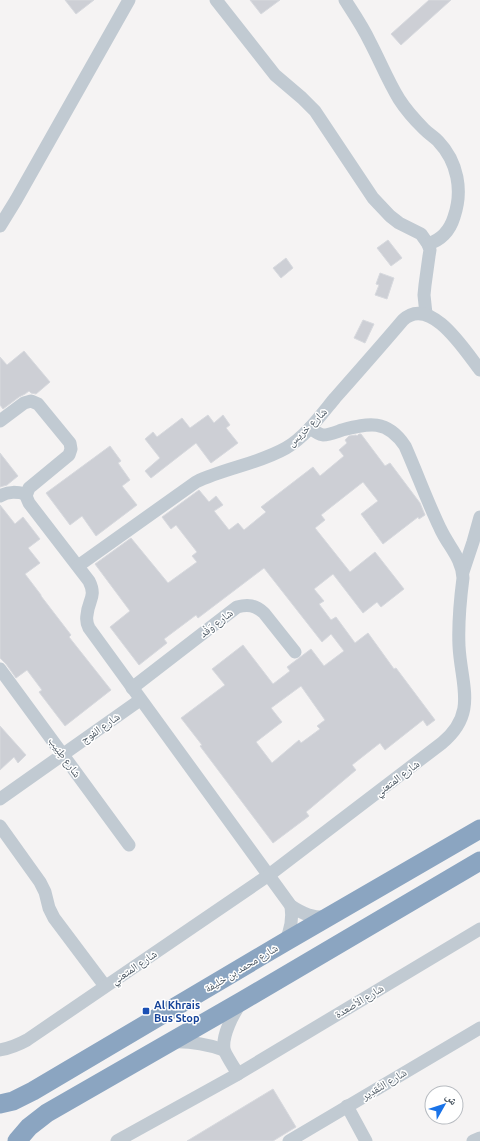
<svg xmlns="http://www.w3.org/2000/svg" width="480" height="1141" viewBox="0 0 480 1141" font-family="Ubuntu,'Noto Naskh Arabic',sans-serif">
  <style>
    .building { fill: #cdcfd5; stroke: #d7d9de; fill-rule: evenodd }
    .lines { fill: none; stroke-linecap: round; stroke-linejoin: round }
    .minor { stroke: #c1cad2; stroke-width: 13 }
    .highway { stroke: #8ba5c1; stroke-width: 19 }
    .transit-dot { fill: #1a4fb4; stroke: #fff; stroke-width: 1.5 }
    .labels { text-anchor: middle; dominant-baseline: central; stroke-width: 3; stroke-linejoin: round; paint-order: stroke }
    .street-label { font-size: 11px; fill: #4a5661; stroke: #fff }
    .transit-label { font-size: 11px; font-weight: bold; fill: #164399; stroke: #fff; text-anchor: start }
  </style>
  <rect width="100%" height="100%" fill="#f5f3f3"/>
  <g class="building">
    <path d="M65,0H94L76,14Z"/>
    <path d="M250,0H280L261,14Z"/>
    <path d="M429,0H451L401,45L391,34Z"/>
    <path d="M388,240L402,258L391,266L377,248Z"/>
    <path d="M286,258L293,268L281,278L273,268Z"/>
    <path d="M380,273L394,278L387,299L375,295L379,285L376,284Z"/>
    <path d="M363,320L374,324L365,343L354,338Z"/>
    <path d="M24,351L50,382L36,394L31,393L29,391L25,394L19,397L3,409L0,405V357L7,365Z"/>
    <path d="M208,415L214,423L223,415L230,425L226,428L238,443L211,463L196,443L151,478L145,471L160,458L145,439L153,432L157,437L182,418L190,428Z"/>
    <path d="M359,434H361L385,466L390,463L420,503L425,515L419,519L418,517L383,544L361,514L378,501L363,482L321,515L325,520L315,528L350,572L375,552L404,589L381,607L377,602L363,613L333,574L314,589L324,601L319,604L331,620L336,617L355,643L368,633L394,669L396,668L435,720L427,726L423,720L385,750L380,743L352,765L356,770L306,812L309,816L273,843L200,746L202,745L181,718L225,685L212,669L243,645L273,684L290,671L287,667L311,649L324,666L344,651L331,634L322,642L264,568L198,618L196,615L164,639L167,643L139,665L110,627L130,611L95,564L131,538L168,583L197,562L192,556L197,552L176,525L171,529L162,517L199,490L209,502L216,496L223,505L214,511L229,530L238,523L244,530L266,512L261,507L313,467L320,476L344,456L339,450L347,443L345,440L349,436L356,435L357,436ZM301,686L325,720L317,726L320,729L301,743L299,740L272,763L256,742L282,722L271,708Z"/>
    <path d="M110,446L121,461L118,463L130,480L122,486L137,505L96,536L82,516L70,525L46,493Z"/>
    <path d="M0,453L18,476L7,485L0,487Z"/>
    <path d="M0,505L15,524L23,517L40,539L28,548L40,563L25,574L41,595V596L71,635L69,637L111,690L65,726L39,692L42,690L27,670L16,678L6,664L0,658Z"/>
    <path d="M0,726L26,755L18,763L14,757L0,770Z"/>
    <path d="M273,1089L296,1127L273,1141H187Z"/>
  </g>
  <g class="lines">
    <g class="minor">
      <path d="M216,0L275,75L302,98L315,111L373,198L390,216L399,223L421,234L428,244L430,250L429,256L425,285L424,295L426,314"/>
      <path d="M345,0C354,14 363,27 370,42C380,61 388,81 399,99C406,110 415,120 424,129C429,134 434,137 438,141C458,162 463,191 454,217C450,230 441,240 428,244"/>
      <path d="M0,226L16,200L129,0"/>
      <path d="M0,421L24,403L31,401L38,404L70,443L71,449L69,455L29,488L26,496L29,503L89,581C97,597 88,600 87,615C86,620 87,624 89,628L291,906C303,914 313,918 328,917"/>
      <path d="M0,496C9,491 17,492 26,494"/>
      <path d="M78,566L196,482C225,468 258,464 286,448C306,436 321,415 335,398C358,372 381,346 403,320C430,294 466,352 480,370"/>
      <path d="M463,572L473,542L480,517"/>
      <path d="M0,669L129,845"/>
      <path d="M132,688L237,607C248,604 255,605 264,613L295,652"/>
      <path d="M0,799L140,700"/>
      <path d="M0,826L40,882L45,892L49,908L54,918L105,986"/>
      <path d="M285,942C291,930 293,919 291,906"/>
      <path d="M172,1042C190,1041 206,1044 224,1050"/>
      <path d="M0,1050C10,1048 18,1045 27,1040L269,875L442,743C478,713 461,685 459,646C458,623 460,601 463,578C462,558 448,546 440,528C427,501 417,473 405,446C387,419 369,423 342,430C336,432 329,435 323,435C318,434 314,431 310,428"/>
      <path d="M238,1074C235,1069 225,1054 224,1049C222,1035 233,1014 241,1003"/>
      <path d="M347,1106L366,1141"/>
      <path d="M117,1141L238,1074L480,929"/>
      <path d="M289,1141L480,1028"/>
      <path d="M473,1141L480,1138"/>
    </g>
    <g class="highway">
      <path d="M0,1104L13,1101L33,1091L285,942L480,829"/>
      <path d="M17,1141L29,1127L47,1113L242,1001L480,861"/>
    </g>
  </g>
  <rect class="transit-dot" x="142" y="1007" width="8" height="8" rx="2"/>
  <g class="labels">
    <g class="street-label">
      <text transform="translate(307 427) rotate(-44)">شارع خريس</text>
      <text transform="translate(216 623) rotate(-38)">شارع وَفْد</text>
      <text transform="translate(100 728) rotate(-35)">شارع الفوج</text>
      <text transform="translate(65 757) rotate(54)">شارع طِنِيب</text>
      <text transform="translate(397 778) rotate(-37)">شارع المتعني</text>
      <text transform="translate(134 967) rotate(-34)">شارع المتعني</text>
      <text transform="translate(241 968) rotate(-31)">شارع محمد بن خليفة</text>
      <text transform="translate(359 1001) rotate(-31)">شارع الأصعدة</text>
      <text transform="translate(384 1084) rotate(-31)">شارع التَّقدِير</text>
    </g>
    <g class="transit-label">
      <text x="154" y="1005">Al Khrais<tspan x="154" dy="13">Bus Stop</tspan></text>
    </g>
  </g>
  <g transform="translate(444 1105) rotate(51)"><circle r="19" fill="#ffffff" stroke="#b7bbc0"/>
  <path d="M0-3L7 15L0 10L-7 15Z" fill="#1a73e8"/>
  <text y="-6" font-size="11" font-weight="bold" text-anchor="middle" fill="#4a5661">ش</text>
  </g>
</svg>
